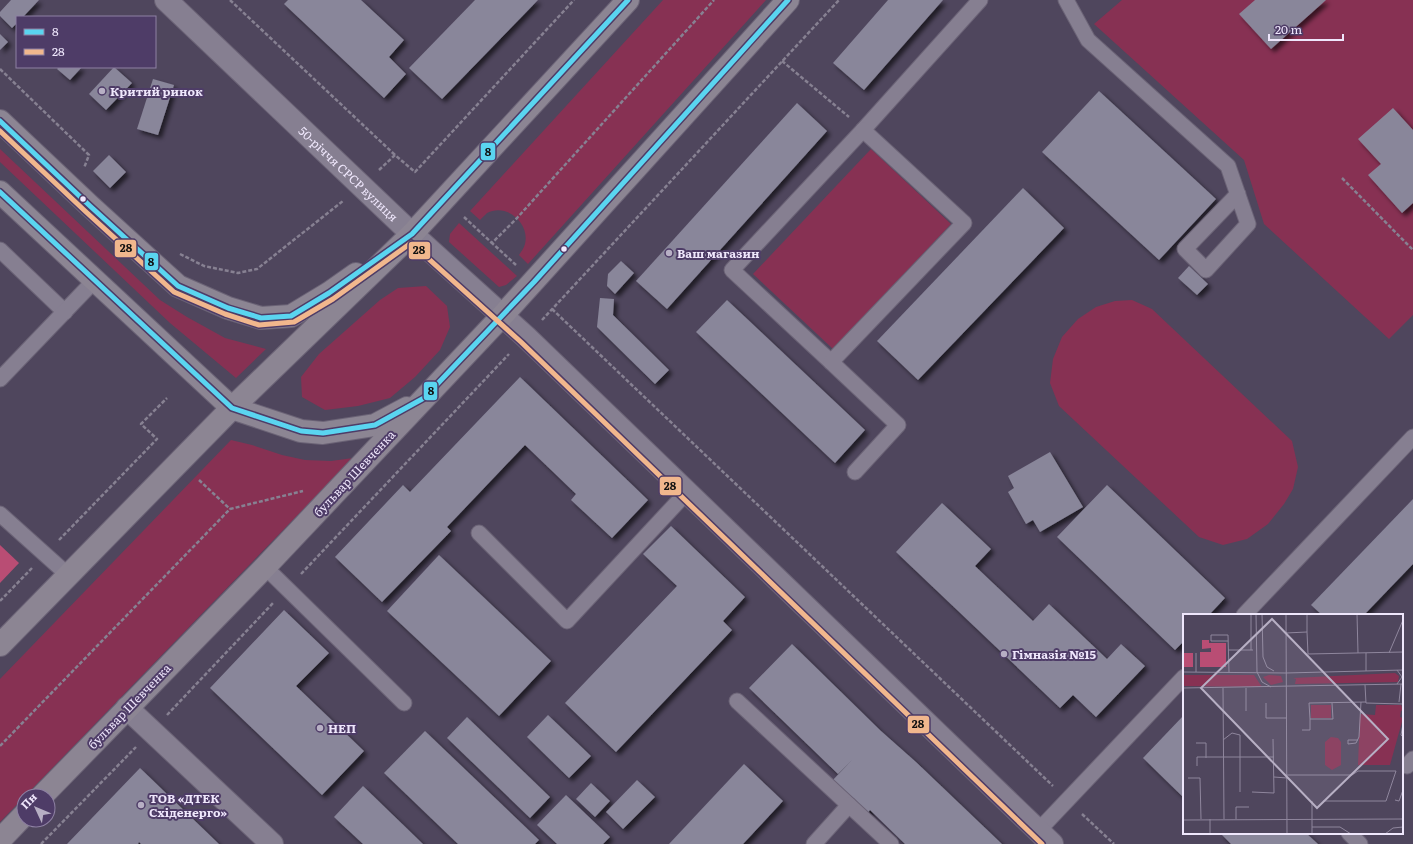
<svg xmlns="http://www.w3.org/2000/svg" width="1413" height="844" viewBox="0 0 1413 844" font-family="Literata,serif">
  <style>
    .green { fill: #873153 }
    .forest { fill: #b94d74 }
    .building { fill: #89869a; filter: url(#shadow) }
    .lines { fill: none; stroke-linecap: round; stroke-linejoin: round }
    .service-casing { stroke: #6b6376; stroke-width: 17 }
    .minor-casing { stroke: #6b6376; stroke-width: 24 }
    .tertiary-casing { stroke: #6b6376; stroke-width: 24 }
    .secondary-casing { stroke: #6b6376; stroke-width: 24 }
    .path { stroke: #878192; stroke-width: 2.5; stroke-dasharray: 4 2; stroke-linecap: butt }
    .service { stroke: #867f91; stroke-width: 15 }
    .minor { stroke: #867f91; stroke-width: 22 }
    .tertiary { stroke: #867f91; stroke-width: 22 }
    .secondary { stroke: #8c8593; stroke-width: 22 }
    .bus-1-casing { stroke: #4e3c67; stroke-width: 8 }
    .bus-2-casing { stroke: #4e3c67; stroke-width: 8 }
    .bus-1 { stroke: #5ad5f0; stroke-width: 5 }
    .bus-2 { stroke: #f1b78d; stroke-width: 5 }
    .poi-dot { fill: #b7afc4; stroke: #4e3c67; stroke-width: 1.5 }
    .bus-dot { fill: #efe7fc; stroke: #4e3c67; stroke-width: 1.5 }
    .labels { text-anchor: middle; dominant-baseline: central; stroke-width: 4; stroke-linejoin: round; paint-order: stroke }
    .poi-label { font-size: 12px; font-weight: bold; fill: #efe7fc; stroke: #4e3c67; text-anchor: start }
    .street-label { font-size: 12px; fill: #efe7fc; stroke: #4e3c67 }
    .inset-road { fill: none; stroke: #8f869d; stroke-width: 1 }
    .view { fill: #b7afc4; fill-opacity: 0.15; stroke: #b7afc4; stroke-width: 2 }
    .inset-edge { fill: none; stroke: #efe7fc; stroke-width: 2 }
    .line-badge { stroke: #4e3c67; stroke-width: 1.5 }
    .pale-badge-label { font-size: 11px; text-anchor: middle; font-weight: bold; fill: #111 }
  </style>
  <defs>
    <filter id="shadow"><feDropShadow dx="3.5" dy="3.5" stdDeviation="2" flood-color="#0009"/></filter>
  </defs>
  <rect width="100%" height="100%" fill="#4f465d"/>
  <g class="green">
    <path d="M663,0H766L528,264L519,255C521,252 524,248 525,244C530,223 507,203 487,213C485,215 482,218 480,220L470,211Z"/>
    <path d="M1122,0H1413V315L1389,339L1264,224L1244,160L1094,24Z"/>
    <path d="M0,149L160,300L187,317L225,338L266,349L236,378L170,323L0,162Z"/>
    <path d="M871,149L951,224L833,349L753,274Z"/>
    <path d="M459,223L517,276L506,285L499,287L449,242L450,234Z"/>
    <path d="M426,286L447,306L450,327L440,350L415,377L390,398L358,406L325,410L302,397L301,377L319,354L380,300L398,288Z"/>
    <path d="M1132,300L1152,309L1292,441L1298,467L1293,489L1284,504L1268,524L1247,539L1223,545L1199,537L1059,406L1050,383L1053,359L1062,337L1078,319L1096,307L1115,301Z"/>
    <path d="M231,440L252,445L282,455L305,460L331,461L353,458L0,822V679Z"/>
  </g>
  <path class="forest" d="M0,545L19,563L0,583Z"/>
  <g class="building">
    <path d="M11,0H39L23,17H17V23L12,28L0,16V12Z"/>
    <path d="M288,0H361L404,40L389,57L406,74L384,98L284,4Z"/>
    <path d="M475,0H538L442,99L409,68Z"/>
    <path d="M888,0H943L864,90L833,63Z"/>
    <path d="M1255,0H1326L1271,49L1239,14Z"/>
    <path d="M0,34L8,42L0,50Z"/>
    <path d="M59,67H82L70,80L57,69Z"/>
    <path d="M114,67L132,83L106,110L89,94Z"/>
    <path d="M153,79L174,85L158,135L137,129Z"/>
    <path d="M1099,91L1216,199L1159,260L1042,152Z"/>
    <path d="M797,103L827,131L667,309L636,281Z"/>
    <path d="M1393,108L1413,130V203L1402,213L1368,175L1381,164L1358,139Z"/>
    <path d="M109,155L126,172L110,188L93,171Z"/>
    <path d="M1023,188L1064,228L918,380L877,341Z"/>
    <path d="M621,261L634,273L615,294L607,286L608,274Z"/>
    <path d="M1189,266L1208,284L1197,295L1178,278Z"/>
    <path d="M600,298L614,299L613,315L669,370L655,384L597,327Z"/>
    <path d="M727,300L865,430L835,463L696,332Z"/>
    <path d="M520,377L648,500L612,538L571,500L576,494L525,445L447,527L451,531L382,602L335,557L403,485L410,492Z"/>
    <path d="M1050,452L1083,507L1040,532L1033,520L1026,524L1008,492L1014,488L1008,476Z"/>
    <path d="M1107,485L1225,598L1209,615H1184V641L1175,650L1057,537Z"/>
    <path d="M1413,499V564L1364,615H1322L1311,605Z"/>
    <path d="M942,503L991,549L975,566L1033,621L1049,604L1107,659L1121,644L1145,666L1096,717L1073,695L1060,708L896,552Z"/>
    <path d="M671,526L745,597L723,621L732,630L616,752L565,703L677,586L643,554Z"/>
    <path d="M439,555L551,661L499,716L387,611Z"/>
    <path d="M284,610L329,653L296,686L364,751L322,795L210,688Z"/>
    <path d="M792,644L881,731L916,762L1002,844H905L870,810L865,817L830,783L853,759L838,774L749,688Z"/>
    <path d="M548,715L591,756L569,778L527,737Z"/>
    <path d="M1184,715V798L1143,758Z"/>
    <path d="M467,717L550,797L530,818L447,738Z"/>
    <path d="M425,731L539,840L535,844H458L384,773Z"/>
    <path d="M744,764L783,801L743,844H669Z"/>
    <path d="M140,768L219,844H141L139,842L138,844H67Z"/>
    <path d="M637,780L655,797L623,829L606,812Z"/>
    <path d="M591,783L610,801L595,817L576,799Z"/>
    <path d="M363,786L423,844H363L334,817Z"/>
    <path d="M566,795L610,837L603,844H557L537,825Z"/>
    <path d="M1220,833H1306L1318,844H1231Z"/>
  </g>
  <g class="lines">
    <g class="service-casing">
      <g id="service">
        <path d="M1066,0L1088,40L1228,166L1248,224L1206,270L1185,249L1238,194"/>
        <path d="M0,250L65,312"/>
        <path d="M831,362L732,270L863,130L980,0"/>
        <path d="M0,379L94,281"/>
        <path d="M855,472L898,425L831,362L964,223L863,130"/>
        <path d="M0,514L68,575"/>
        <path d="M479,533L567,621L687,492"/>
        <path d="M265,567L404,703"/>
        <path d="M1244,615L1413,437"/>
        <path d="M737,701L891,844"/>
        <path d="M1407,766L1413,759"/>
        <path d="M1038,831L1184,677"/>
        <path d="M1349,833L1360,844"/>
        <path d="M814,844L849,805"/>
      </g>
    </g>
    <g class="minor-casing">
      <path id="minor" d="M127,708L272,844"/>
    </g>
    <g class="tertiary-casing">
      <g id="tertiary">
        <path id="s1" d="M166,0L412,234L526,337L1052,844"/>
      </g>
    </g>
    <g class="secondary-casing">
      <g id="secondary">
        <path d="M0,121L90,206L178,286L228,308L261,318L291,316L329,293L356,274"/>
        <path d="M0,192L232,408L301,431L323,433L375,425L407,408"/>
        <path d="M0,645L232,408L412,234L628,0"/>
        <path d="M42,796L265,567L502,316L788,0"/>
        <path d="M0,840L24,815"/>
      </g>
    </g>
    <g class="path">
      <path d="M230,0L395,155"/>
      <path d="M782,61L849,117"/>
      <path d="M0,69L89,155L84,168"/>
      <path d="M379,170L395,155L415,172L574,0"/>
      <path d="M1342,178L1413,250"/>
      <path d="M464,217L492,243"/>
      <path d="M180,254L204,266L238,273L257,269L343,201"/>
      <path d="M516,265L492,243L517,218L714,0"/>
      <path d="M552,309L1053,786"/>
      <path d="M542,320L839,0"/>
      <path d="M199,480L230,509"/>
      <path d="M59,540L157,439L141,424L167,398"/>
      <path d="M301,574L509,354"/>
      <path d="M0,601L32,568"/>
      <path d="M167,715L274,602"/>
      <path d="M0,746L230,509L303,491"/>
      <path d="M1082,814L1114,844"/>
      <path d="M41,844L136,747"/>
    </g>
    <use href="#service" class="service"/>
    <use href="#minor" class="minor"/>
    <use href="#tertiary" class="tertiary"/>
    <use href="#secondary" class="secondary"/>
    <g class="bus-1-casing">
      <g id="bus-1">
        <path d="M0,121L90,206L178,286L228,308L261,318L291,316L329,293L412,234L628,0"/>
        <path d="M0,192L232,408L301,431L323,433L375,425L424,398L534,282L788,0"/>
      </g>
    </g>
    <g class="bus-2-casing">
      <path id="bus-2" d="M0,131L85,211L174,292L225,314L259,325L294,322L333,299L411,243L521,342L1042,844"/>
    </g>
    <use href="#bus-1" class="bus-1"/>
    <use href="#bus-2" class="bus-2"/>
  </g>
  <g class="poi-dot">
    <circle cx="102" cy="91" r="4"/>
    <circle cx="669" cy="253" r="4"/>
    <circle cx="1004" cy="654" r="4"/>
    <circle cx="320" cy="728" r="4"/>
    <circle cx="141" cy="805" r="4"/>
  </g>
  <g class="bus-dot">
    <circle cx="83" cy="199" r="3.5"/>
    <circle cx="564" cy="249" r="3.5"/>
  </g>
  <g class="labels">
    <g class="poi-label">
      <text x="110" y="91">Критий ринок</text>
      <text x="677" y="253">Ваш магазин</text>
      <text x="1012" y="654">Гімназія №15</text>
      <text x="328" y="728">НЕП</text>
      <text x="149" y="798">ТОВ «ДТЕК<tspan x="149" dy="14">Східенерго»</tspan></text>
    </g>
    <g class="street-label">
      <text stroke="none"><textPath href="#s1" startOffset="252">50-річчя СРСР вулиця</textPath></text>
      <text transform="translate(354 473) rotate(-47)">бульвар Шевченка</text>
      <text transform="translate(129 706) rotate(-46)">бульвар Шевченка</text>
    </g>
  </g>
  <g transform="translate(1183 614)">
    <rect width="220" height="220" fill="#4f465d"/>
    <path d="M212,59L216,62L215,68L112,70L113,65L110,64ZM0,61H71L79,73L0,72ZM86,61L98,62L100,68L88,71L80,63ZM128,91H148V104H128ZM193,91H218L220,96L218,97L217,103L220,104L207,151H175L177,100L192,101ZM148,123L155,124L158,128V151L149,156L142,151V128Z" fill="#873153"/>
    <path d="M19,26H26V29H43V53H17V38H28V34L19,35ZM0,39H10V53H0Z" fill="#b94d74"/>
    <path class="inset-road" d="M68,0V36M73,0L74,58L79,68L88,73M79,0L80,43L84,53L91,57M103,0L104,220M124,0V18M174,0L175,39M103,19L124,18L125,40L220,38M45,27H28V21H45L46,58M45,36H70M13,39V58M183,39V57M206,39L220,6M214,56L219,63L214,70M0,58L103,59L220,56M182,71L183,89L220,90M0,74L220,70M40,74L41,205M216,88L218,70M83,89V104H104M63,97V74M127,105L126,89L183,88M119,116H127V105H150L149,89M220,123L218,121L220,110M40,126L49,119L57,121V178M175,126H165V130L173,129L176,123L178,88M13,129H23V144M14,152V143H91M104,161H169L175,157H213L203,187H140M91,163L104,164M5,164H17L18,205M69,178L91,179L90,125M212,186L216,187L220,176M27,205V220M53,205V193H66M0,206L220,205M129,213H157L168,220M129,220V187M202,220L210,214L220,213"/>
    <path class="view" d="M89,5L205,125L134,194L18,74Z"/>
    <rect width="220" height="220" class="inset-edge"/>
  </g>
  <g class="line-badge">
    <rect x="480" y="142" width="16" height="19" rx="4" fill="#5ad5f0"/>
    <rect x="114" y="239" width="23" height="19" rx="4" fill="#f1b78d"/>
    <rect x="408" y="241" width="23" height="19" rx="4" fill="#f1b78d"/>
    <rect x="144" y="252" width="15" height="19" rx="4" fill="#5ad5f0"/>
    <rect x="423" y="381" width="15" height="20" rx="4" fill="#5ad5f0"/>
    <rect x="659" y="476" width="23" height="20" rx="4" fill="#f1b78d"/>
    <rect x="907" y="715" width="23" height="19" rx="4" fill="#f1b78d"/>
  </g>
  <g class="pale-badge-label">
    <text x="488" y="156">8</text>
    <text x="126" y="252">28</text>
    <text x="419" y="254">28</text>
    <text x="151" y="266">8</text>
    <text x="431" y="395">8</text>
    <text x="670" y="490">28</text>
    <text x="918" y="728">28</text>
  </g>
  <rect x="16" y="16" width="140" height="52" fill="#4e3c67" stroke="#8e80a3"/>
  <rect x="24" y="29" width="20" height="6" fill="#5ad5f0" stroke="#8e80a3"/>
  <text x="52" y="36" font-size="12" fill="#efe7fc">8</text>
  <rect x="24" y="49" width="20" height="6" fill="#f1b78d" stroke="#8e80a3"/>
  <text x="52" y="56" font-size="12" fill="#efe7fc">28</text>
  <g transform="translate(36 808) rotate(314)"><circle r="19" fill="#4e3c67" stroke="#8e80a3"/>
  <path d="M0-3L7 15L0 10L-7 15Z" fill="#b7afc4"/>
  <text y="-6" font-size="11" font-weight="bold" text-anchor="middle" fill="#efe7fc">Пн</text>
  </g>
  <path d="M1269 34v6h74v-6" fill="none" stroke="#efe7fc" stroke-width="2"/>
  <text x="1275" y="34" font-size="12" fill="#efe7fc" stroke="#4e3c67" stroke-width="3" paint-order="stroke">20 m</text>
</svg>
